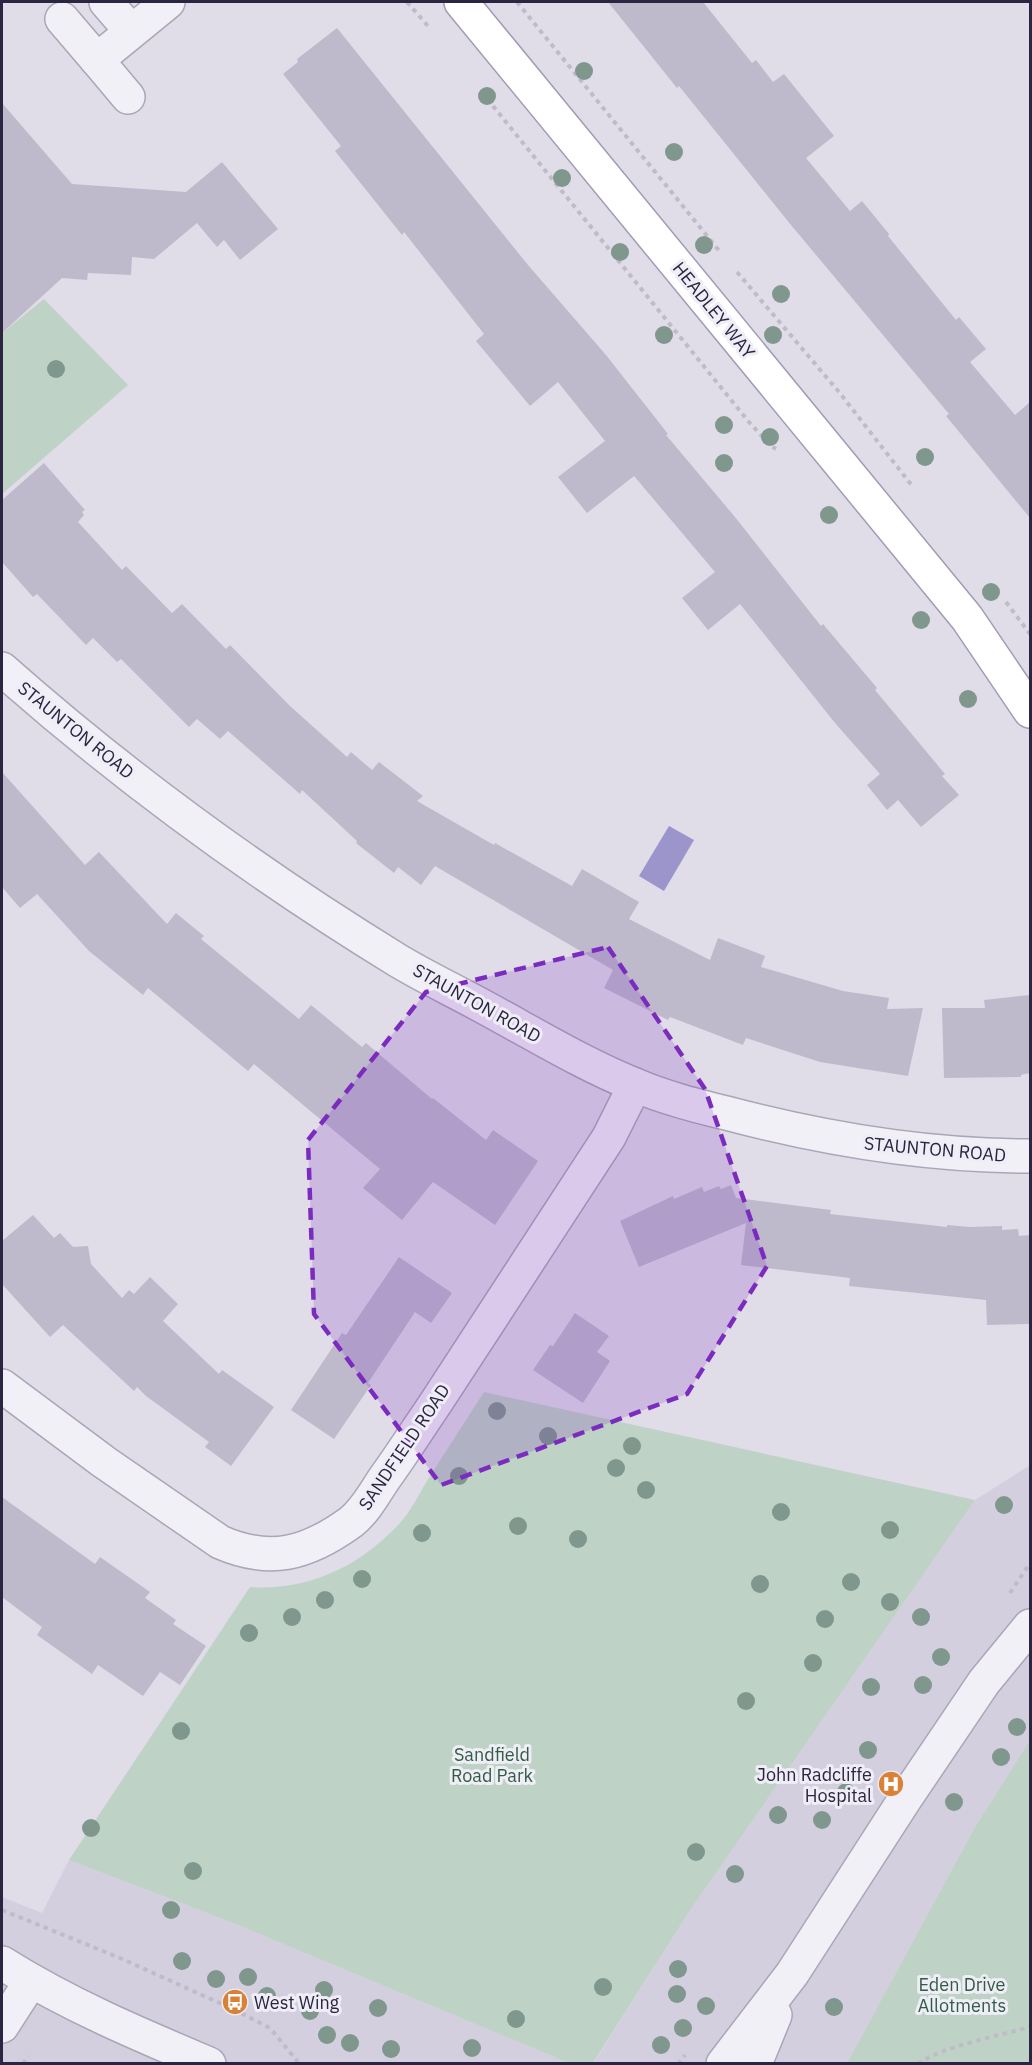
<svg xmlns="http://www.w3.org/2000/svg" width="1032" height="2065" viewBox="0 0 1032 2065" font-family="'IBM Plex Sans',sans-serif">
  <style>
    .built { fill: #d3cfde }
    .green { fill: #bed3c6 }
    .water { fill: #9c95cc }
    .building { fill: #bebacc }
    .lines { fill: none; stroke-linecap: round; stroke-linejoin: round }
    .minor-casing { stroke: #aaa6b7; stroke-width: 36 }
    .major-casing { stroke: #a19cb5; stroke-width: 36 }
    .path { stroke: #bfbbc8; stroke-width: 4; stroke-dasharray: 4.5 4.5; stroke-linecap: butt }
    .minor { stroke: #f2f0f7; stroke-width: 33 }
    .major { stroke: #fff; stroke-width: 33 }
    .tree { fill: #80978e }
    .marked { fill: #7b2cbf; fill-opacity: 0.2; stroke: #7b2cbf; stroke-width: 4.5; stroke-dasharray: 12 8; stroke-linejoin: round }
    .labels { text-anchor: middle; dominant-baseline: central; stroke-width: 6; stroke-linejoin: round; paint-order: stroke }
    .street-label { font-size: 18px; fill: #2c2541; stroke: #efedf6 }
    .park-label { font-size: 18px; fill: #325d44; stroke: #efedf6 }
    .poi-label { font-size: 18px; fill: #2c2541; stroke: #efedf6; text-anchor: end }
  </style>
  <rect width="100%" height="100%" fill="#e0dde9"/>
  <g class="built">
    <path d="M1030,1465V1740L975,1827L847,2063L593,2064L689,1912L975,1500Z"/>
    <path d="M69,1860L233,1923L569,2063H2V1897L42,1913Z"/>
  </g>
  <g class="green">
    <path d="M44,299L128,385L2,494V333Z"/>
    <path d="M484,1392L975,1500L689,1912L593,2063H569L233,1923L69,1860L250,1587C309,1591 360,1566 400,1523C411,1511 419,1494 427,1481C446,1451 465,1421 484,1392Z"/>
    <path d="M1030,1740V2063H847L975,1827Z"/>
  </g>
  <path class="water" d="M669,826L694,840L664,891L639,876Z"/>
  <g class="building">
    <path d="M608,2H703L752,63L756,60L773,82L784,74L834,136L806,158L850,211L862,201L889,234L888,236L956,320L959,317L986,349L970,362L1015,415L1030,402V518L946,416L949,414L791,225L679,86L677,88Z"/>
    <path d="M337,28L528,265L606,355L668,434L666,435L735,517L821,626L823,624L877,688L875,690L945,774L942,776L959,795L921,827L898,800L887,810L867,785L880,774L835,723L740,604L708,630L682,598L715,572L634,476L587,513L558,477L605,441L558,382L530,406L476,341L484,334L404,232L402,235L335,151L341,146L283,74L298,62L297,59Z"/>
    <path d="M2,103L72,184L186,192L222,162L278,229L240,260L224,240L217,247L197,223L154,259L132,257L131,275L88,273L87,280L62,278L2,333Z"/>
    <path d="M44,463L85,510L82,512L84,515L78,522L122,570L126,566L172,613L182,604L226,649L230,645L290,706L347,757L351,752L372,770L379,762L423,796L417,801L494,845L495,843L572,886L582,869L639,902L629,919L710,960L718,938L765,956L761,967L843,991L889,998L887,1009L923,1008L908,1076L820,1062L746,1038L743,1045L670,1017L668,1020L604,988L613,970L435,866L421,885L398,867L394,873L356,843L357,841L302,790L300,794L228,731L220,739L197,719L189,727L121,659L117,662L93,638L86,645L37,594L33,597L2,562V500Z"/>
    <path d="M2,772L85,865L99,852L167,924L176,913L204,936L201,939L299,1019L311,1005L362,1047L366,1043L432,1099L433,1098L486,1140L493,1130L538,1161L495,1225L433,1182L402,1220L363,1188L380,1169L254,1064L248,1071L148,988L143,995L89,951L37,894L20,908L2,887Z"/>
    <path d="M1030,995V1073L1021,1075V1077L944,1078L942,1008H985L984,1000Z"/>
    <path d="M731,1185L736,1198L831,1210L830,1214L947,1227V1225L970,1227L1002,1226V1230L1018,1229L1019,1236L1030,1235V1324L987,1325L986,1300L849,1286L850,1278L741,1265L746,1223L639,1267L620,1221L673,1196L674,1199L702,1187L704,1192L719,1186L721,1189Z"/>
    <path d="M33,1215L54,1238L60,1233L73,1247L88,1246L91,1264L122,1298L129,1290L134,1294L150,1277L178,1304L163,1321L219,1374L222,1370L274,1407L231,1466L205,1447L209,1442L146,1396L137,1387L134,1391L63,1325L50,1337L2,1284V1241Z"/>
    <path d="M399,1257L452,1293L431,1323L415,1312L368,1383L371,1385L334,1439L291,1410L342,1333L346,1335Z"/>
    <path d="M575,1313L609,1336L597,1352L610,1361L583,1403L533,1370L550,1345L553,1346Z"/>
    <path d="M2,1497L95,1564L100,1557L150,1592L145,1598L176,1620L173,1624L206,1646L180,1685L160,1672L143,1696L98,1665L92,1674L37,1635L42,1627L2,1597Z"/>
  </g>
  <g class="lines">
    <g class="minor-casing">
      <g id="minor">
        <path d="M106,2L131,31"/>
        <path d="M62,19L97,60"/>
        <path d="M128,97L97,60L168,2"/>
        <path d="M2,669C124,777 257,874 397,960C425,977 455,991 484,1007C534,1034 583,1064 635,1085C665,1098 698,1106 730,1114C829,1140 929,1156 1030,1156"/>
        <path d="M2,1386L104,1462L220,1542C270,1564 307,1554 351,1522C365,1511 374,1494 384,1479C402,1454 418,1429 435,1404C492,1315 550,1226 609,1137L635,1085"/>
        <path d="M2,1963C67,2004 138,2034 209,2064"/>
        <path d="M2,2026L31,1981"/>
        <path d="M723,2064L792,1974L905,1799L984,1682L1030,1626"/>
        <path d="M755,2064L775,2015"/>
      </g>
    </g>
    <g class="major-casing">
      <path id="major" d="M461,2L967,618L1030,711"/>
    </g>
    <g class="path">
      <path d="M407,2L428,26"/>
      <path d="M517,2L721,253"/>
      <path d="M493,106L749,422L771,446L776,449"/>
      <path d="M737,272L839,392L913,487"/>
      <path d="M1006,602L1030,634"/>
      <path d="M1010,1593L1030,1563"/>
      <path d="M2,1910L120,1958L235,2010L270,2028L298,2062L303,2064"/>
      <path d="M23,2064L28,2056"/>
      <path d="M678,2064L685,2055"/>
      <path d="M918,2064C940,2047 1002,2035 1030,2027"/>
    </g>
    <use href="#minor" class="minor"/>
    <use href="#major" class="major"/>
  </g>
  <g class="tree">
    <circle cx="584" cy="71" r="9"/>
    <circle cx="487" cy="96" r="9"/>
    <circle cx="674" cy="152" r="9"/>
    <circle cx="562" cy="178" r="9"/>
    <circle cx="704" cy="245" r="9"/>
    <circle cx="620" cy="252" r="9"/>
    <circle cx="781" cy="294" r="9"/>
    <circle cx="664" cy="335" r="9"/>
    <circle cx="773" cy="335" r="9"/>
    <circle cx="56" cy="369" r="9"/>
    <circle cx="724" cy="425" r="9"/>
    <circle cx="770" cy="437" r="9"/>
    <circle cx="925" cy="457" r="9"/>
    <circle cx="724" cy="463" r="9"/>
    <circle cx="829" cy="515" r="9"/>
    <circle cx="991" cy="592" r="9"/>
    <circle cx="921" cy="620" r="9"/>
    <circle cx="968" cy="699" r="9"/>
    <circle cx="497" cy="1411" r="9"/>
    <circle cx="548" cy="1436" r="9"/>
    <circle cx="632" cy="1446" r="9"/>
    <circle cx="616" cy="1468" r="9"/>
    <circle cx="459" cy="1476" r="9"/>
    <circle cx="646" cy="1490" r="9"/>
    <circle cx="1004" cy="1505" r="9"/>
    <circle cx="781" cy="1512" r="9"/>
    <circle cx="518" cy="1526" r="9"/>
    <circle cx="890" cy="1530" r="9"/>
    <circle cx="422" cy="1533" r="9"/>
    <circle cx="578" cy="1539" r="9"/>
    <circle cx="362" cy="1579" r="9"/>
    <circle cx="851" cy="1582" r="9"/>
    <circle cx="760" cy="1584" r="9"/>
    <circle cx="325" cy="1600" r="9"/>
    <circle cx="890" cy="1602" r="9"/>
    <circle cx="292" cy="1617" r="9"/>
    <circle cx="921" cy="1617" r="9"/>
    <circle cx="825" cy="1619" r="9"/>
    <circle cx="249" cy="1633" r="9"/>
    <circle cx="941" cy="1657" r="9"/>
    <circle cx="813" cy="1663" r="9"/>
    <circle cx="923" cy="1685" r="9"/>
    <circle cx="871" cy="1687" r="9"/>
    <circle cx="746" cy="1701" r="9"/>
    <circle cx="1017" cy="1727" r="9"/>
    <circle cx="181" cy="1731" r="9"/>
    <circle cx="868" cy="1750" r="9"/>
    <circle cx="1001" cy="1757" r="9"/>
    <circle cx="846" cy="1792" r="9"/>
    <circle cx="954" cy="1802" r="9"/>
    <circle cx="778" cy="1815" r="9"/>
    <circle cx="822" cy="1820" r="9"/>
    <circle cx="91" cy="1828" r="9"/>
    <circle cx="696" cy="1852" r="9"/>
    <circle cx="193" cy="1871" r="9"/>
    <circle cx="735" cy="1874" r="9"/>
    <circle cx="171" cy="1910" r="9"/>
    <circle cx="182" cy="1961" r="9"/>
    <circle cx="678" cy="1969" r="9"/>
    <circle cx="248" cy="1977" r="9"/>
    <circle cx="216" cy="1979" r="9"/>
    <circle cx="603" cy="1987" r="9"/>
    <circle cx="324" cy="1990" r="9"/>
    <circle cx="677" cy="1994" r="9"/>
    <circle cx="267" cy="1996" r="9"/>
    <circle cx="706" cy="2006" r="9"/>
    <circle cx="834" cy="2007" r="9"/>
    <circle cx="378" cy="2008" r="9"/>
    <circle cx="310" cy="2011" r="9"/>
    <circle cx="516" cy="2019" r="9"/>
    <circle cx="683" cy="2028" r="9"/>
    <circle cx="327" cy="2035" r="9"/>
    <circle cx="350" cy="2043" r="9"/>
    <circle cx="661" cy="2045" r="9"/>
    <circle cx="472" cy="2048" r="9"/>
    <circle cx="391" cy="2049" r="9"/>
  </g>
  <path class="marked" d="M608,947L705,1089L767,1266L687,1394L441,1485L314,1314L308,1140L426,992Z"/>
  <defs>
    <g id="hospital-disc" transform="scale(1.35)"><circle r="9.5" fill="#d98237" stroke="#efedf6"/><path d="M-5-5h3v3.5h4V-5h3V5h-3V1.5h-4V5h-3Z" fill="#fff"/></g>
    <g id="bus-disc" transform="scale(1.35)"><circle r="9.5" fill="#d98237" stroke="#efedf6"/><path d="M-5-6H5V4H4V6H2V4H-2V6H-4V4H-5ZM-3.5-4V0h7V-4ZM-3.5 1.2v1.5H-2V1.2ZM2 1.2v1.5H3.5V1.2Z" fill="#fff"/></g>
  </defs>
  <g fill-rule="evenodd">
    <use href="#hospital-disc" x="891" y="1784"/>
    <use href="#bus-disc" x="235" y="2002"/>
  </g>
  <g class="labels">
    <g class="street-label">
      <text transform="translate(714 310) rotate(51)">HEADLEY WAY</text>
      <text transform="translate(76 730) rotate(39)">STAUNTON ROAD</text>
      <text transform="translate(477 1003) rotate(29)">STAUNTON ROAD</text>
      <text transform="translate(935 1149) rotate(5)">STAUNTON ROAD</text>
      <text transform="translate(404 1447) rotate(-56)">SANDFIELD ROAD</text>
    </g>
    <g class="park-label">
      <text x="492" y="1754">Sandfield<tspan x="492" dy="21">Road Park</tspan></text>
      <text x="962" y="1984">Eden Drive<tspan x="962" dy="21">Allotments</tspan></text>
    </g>
    <g class="poi-label">
      <text x="872" y="1774">John Radcliffe<tspan x="872" dy="21">Hospital</tspan></text>
      <text x="254" y="2002" text-anchor="start">West Wing</text>
    </g>
  </g>
  <rect width="1032" height="2065" fill="none" stroke="#2c2541" stroke-width="6"/>
</svg>
